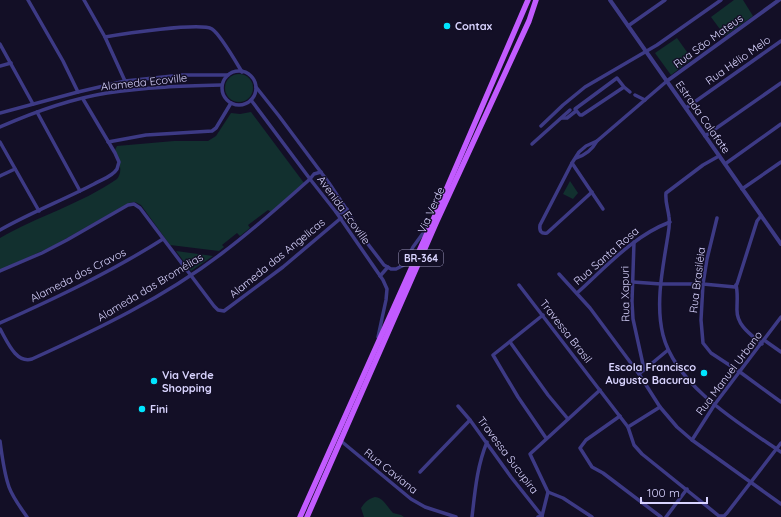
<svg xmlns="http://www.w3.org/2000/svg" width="781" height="517" viewBox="0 0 781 517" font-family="Quicksand,sans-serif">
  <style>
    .green { fill: #12302f }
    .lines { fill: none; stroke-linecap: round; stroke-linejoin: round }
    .minor { stroke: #3d3a85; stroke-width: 3.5 }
    .tertiary { stroke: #3d3a85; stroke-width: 4 }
    .primary { stroke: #c25bff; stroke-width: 5.5 }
    .poi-dot { fill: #00e5ff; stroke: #130f26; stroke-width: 1.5 }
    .labels { text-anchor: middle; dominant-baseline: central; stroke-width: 3; stroke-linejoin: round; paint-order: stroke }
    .shield { fill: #130f26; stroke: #9e99be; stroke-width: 1 }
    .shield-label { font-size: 10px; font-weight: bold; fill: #d9d4ff }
    .poi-label { font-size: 11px; font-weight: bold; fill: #d9d4ff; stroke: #130f26; text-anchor: start }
    .street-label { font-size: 11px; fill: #d9d4ff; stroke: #130f26 }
  </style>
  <rect width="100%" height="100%" fill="#130f26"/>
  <g class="green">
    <path d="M734,0H743L753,16L725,36L711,17Z"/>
    <path d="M677,38L692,59L671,75L655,53Z"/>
    <circle cx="239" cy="88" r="14"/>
    <path d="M251,112L304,183L271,212L268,210L248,225L250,228L240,236L237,233L222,245L224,247L219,251L170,245L141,205L135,202L129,203L53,246L0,270V238C38,216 81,204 117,179C124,170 118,160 115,150L117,146L174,141H208L216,136L231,113L240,114Z"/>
    <path d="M570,181L578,193L573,199L563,194Z"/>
    <path d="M176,251L213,256L191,271Z"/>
    <path d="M375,497C384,498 387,507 393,513L401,515L404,517H364L361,508C365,502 368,499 375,497Z"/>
  </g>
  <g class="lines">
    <g class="minor">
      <path d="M28,0L63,61L78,92"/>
      <path d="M84,0L105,37L125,81"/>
      <path d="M628,26L665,0"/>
      <path d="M105,37C122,34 200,22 212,29C220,34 236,62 242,72"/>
      <path d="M0,44L33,104"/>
      <path d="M0,66L11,63"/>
      <circle cx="239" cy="88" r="17"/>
      <path d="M256,87L279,116L329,183L349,213L361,235L384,265L391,269H396L404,265L413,247L429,225"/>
      <path d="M624,87L582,115H580L575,109L617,78L624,87L630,92"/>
      <path d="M635,95L645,100"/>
      <path d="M251,100L310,179L336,212L383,280L387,289L386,300L378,337"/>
      <path d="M686,108L781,41"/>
      <path d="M37,112L80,191"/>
      <path d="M0,113L78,92L125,81L182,75H228"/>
      <path d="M562,118H567L576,111"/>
      <path d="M541,126L563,105L585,87L657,45L721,0"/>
      <path d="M0,127C34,112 70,99 107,93C145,87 184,86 222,85"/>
      <path d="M705,136L781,83"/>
      <path d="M0,142L39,211"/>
      <path d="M108,142L146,135L212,131L216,128L231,103"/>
      <path d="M532,144L570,110"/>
      <path d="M719,156L703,165L666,193C665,202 668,208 669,217C670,223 669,229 668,235C663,267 655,303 663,335C676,386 740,424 781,452"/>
      <path d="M576,158C586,155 592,150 597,141L667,81"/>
      <path d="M572,163L603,209"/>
      <path d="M725,164L781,124"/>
      <path d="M0,176L15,169"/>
      <path d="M742,189L781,162"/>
      <path d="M592,192L547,233C541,234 539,231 540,225L572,163L579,152L586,146L597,141"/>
      <path d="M336,212L343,213L347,209"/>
      <path d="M717,218L707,259L703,284L701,320L703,343L711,353L740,372L781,402"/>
      <path d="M0,230C30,213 63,200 94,184C102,179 112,177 117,169L119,162L115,153L83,99"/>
      <path d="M634,242L632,302L633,319L644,369"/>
      <path d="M0,271L42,253L67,240L128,205L134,204L140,208L214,306L218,310L224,311L283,267L341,218"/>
      <path d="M559,274L590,308L639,374L660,407L677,427L692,440L781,504"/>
      <path d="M380,276L388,267"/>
      <path d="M633,282L661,284H703L735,287L737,284L757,221L761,216"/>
      <path d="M519,285L628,427L634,445L642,454L719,516H724L727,513L781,443"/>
      <path d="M736,285C738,293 737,300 737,308C736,325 750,334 762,344"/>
      <path d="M577,293C606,267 633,236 670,222"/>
      <path d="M543,315L493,355L518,397L546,438"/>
      <path d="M0,323C56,298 111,272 163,239"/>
      <path d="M0,329C7,341 16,364 32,359C98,329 163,298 221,254C252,231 281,205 310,179L314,174L321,172"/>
      <path d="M764,340L781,352"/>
      <path d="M510,342L548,395L568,419"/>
      <path d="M639,374L668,350"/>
      <path d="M458,406L470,420L511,477L542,516L538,517"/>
      <path d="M620,416L586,440L580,448L592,467L603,473L661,517"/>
      <path d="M628,427L660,407"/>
      <path d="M692,440L715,404L781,317"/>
      <path d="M0,441C2,456 4,473 9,487C13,498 21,508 27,517"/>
      <path d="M341,441L411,499L425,507L456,517"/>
      <path d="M420,472L470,420"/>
      <path d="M548,492L530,454L600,390"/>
      <path d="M548,492L563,498L592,517"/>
      <path d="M542,516L548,492"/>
      <path d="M472,517C475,491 477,466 487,442"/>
      <path d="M666,517L687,489"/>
    </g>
    <g class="tertiary">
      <path d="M610,0L781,244"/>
      <path d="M667,81L779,0"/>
    </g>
    <g class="primary">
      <path d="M300,517L433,220L528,0"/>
      <path d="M307,517L437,221L529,21L536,0"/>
    </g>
  </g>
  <g class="poi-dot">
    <circle cx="447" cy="26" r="4"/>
    <circle cx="704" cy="373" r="4"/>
    <circle cx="154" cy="381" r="4"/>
    <circle cx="142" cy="409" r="4"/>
  </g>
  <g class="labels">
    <rect class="shield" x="399" y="250" width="44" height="16" rx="3"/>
    <g class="shield-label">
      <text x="421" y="258">BR-364</text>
    </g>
    <g class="poi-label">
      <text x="455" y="26">Contax</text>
      <text x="696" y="367" text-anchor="end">Escola Francisco<tspan x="696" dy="13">Augusto Bacurau</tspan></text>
      <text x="162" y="375">Via Verde<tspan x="162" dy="13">Shopping</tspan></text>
      <text x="150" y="409">Fini</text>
    </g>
    <g class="street-label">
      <text transform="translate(708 41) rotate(-36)">Rua São Mateus</text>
      <text transform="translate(738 60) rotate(-35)">Rua Hélio Melo</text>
      <text transform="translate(144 82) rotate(-6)">Alameda Ecoville</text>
      <text transform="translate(703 117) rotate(55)">Estrada Calafate</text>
      <text transform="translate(344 210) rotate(54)">Avenida Ecoville</text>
      <text transform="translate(431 210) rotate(-66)">Via Verde</text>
      <text transform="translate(606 256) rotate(-41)">Rua Santa Rosa</text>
      <text transform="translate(277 258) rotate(-39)">Alameda das Angelicas</text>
      <text transform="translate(78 275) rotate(-27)">Alameda dos Cravos</text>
      <text transform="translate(697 280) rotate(-83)">Rua Brasiléia</text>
      <text transform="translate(150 287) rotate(-31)">Alameda das Bromélias</text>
      <text transform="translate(625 294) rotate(-91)">Rua Xapuri</text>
      <text transform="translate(566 331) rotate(52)">Travessa Brasil</text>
      <text transform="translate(729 373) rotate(-53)">Rua Manuel Urbano</text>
      <text transform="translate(508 455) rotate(53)">Travessa Sucupira</text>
      <text transform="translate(391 471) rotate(39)">Rua Caviana</text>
    </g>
  </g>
  <path d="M641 497v6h66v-6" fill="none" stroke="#d9d4ff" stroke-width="2"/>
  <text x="647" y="497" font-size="12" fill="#d9d4ff" stroke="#130f26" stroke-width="3" paint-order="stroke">100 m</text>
</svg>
